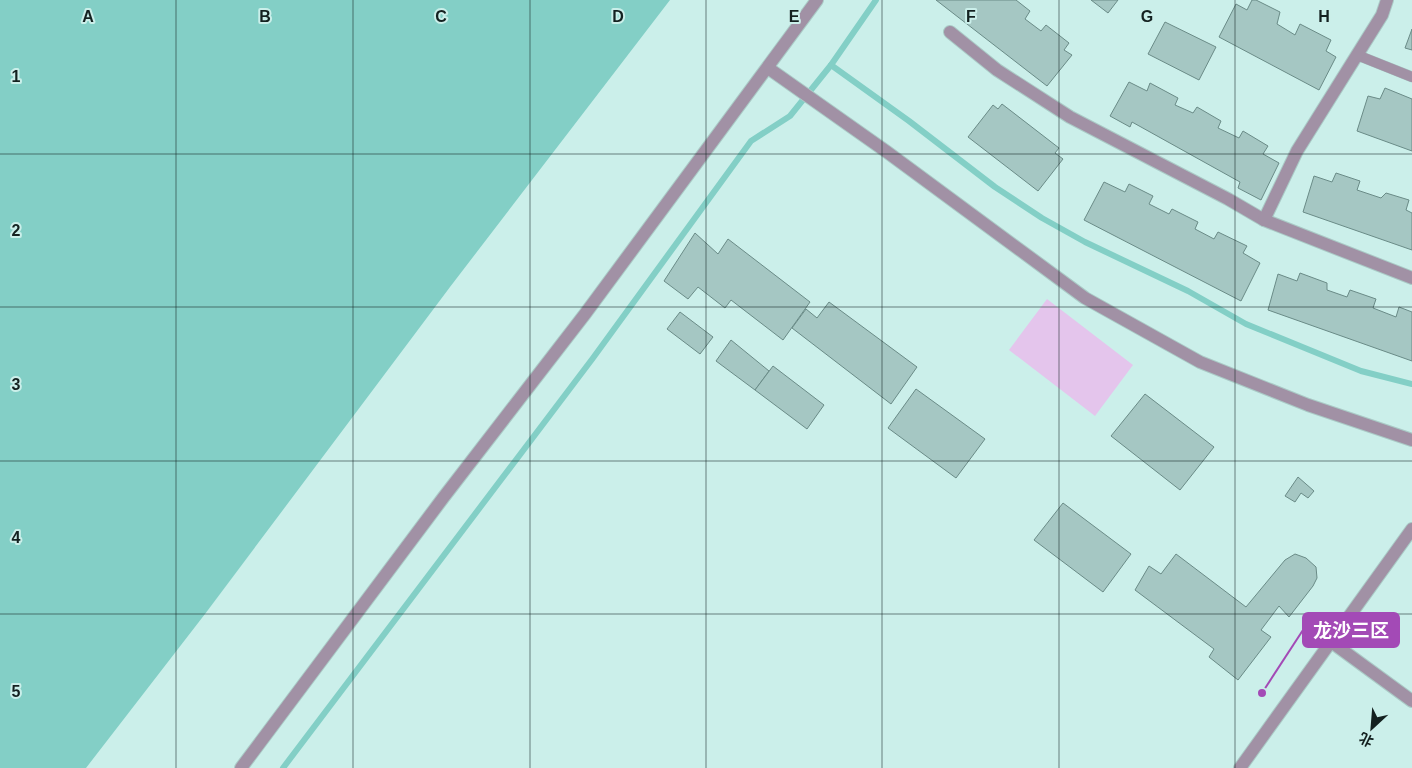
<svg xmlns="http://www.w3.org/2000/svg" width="1412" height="768" viewBox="0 0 1412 768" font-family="Arial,'Noto Sans SC',sans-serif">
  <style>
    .green { fill: #e4c5ec }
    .water { fill: #83cfc6 }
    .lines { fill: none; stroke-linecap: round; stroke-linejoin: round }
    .stream { stroke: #83cfc6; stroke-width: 6 }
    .building { fill: #a5c7c3; stroke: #6a8b87 }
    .lane-casing { stroke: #aacac6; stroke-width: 11 }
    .street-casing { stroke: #aacac6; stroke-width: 14 }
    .lane { stroke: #a191a5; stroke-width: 10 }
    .street { stroke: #a191a5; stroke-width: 12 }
    .grid { fill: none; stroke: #142120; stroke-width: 1; stroke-opacity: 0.55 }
    .grid-label { font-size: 16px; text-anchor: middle; font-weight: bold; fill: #142120; stroke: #cbefea; stroke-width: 4; stroke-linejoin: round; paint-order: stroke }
    .leader { fill: none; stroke: #a34ab6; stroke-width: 2 }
    .callout-dot { fill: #a34ab6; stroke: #cbefea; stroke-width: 2 }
    .callout { fill: #a34ab6; stroke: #a34ab6; stroke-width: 2 }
    .callout-label { font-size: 19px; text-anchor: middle; font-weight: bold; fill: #fff }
  </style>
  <rect width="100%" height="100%" fill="#cbefea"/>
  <path class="green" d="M1047,299L1133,365L1095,416L1009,350Z"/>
  <path class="water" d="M0,0H670L450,287L205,614L86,768H0Z"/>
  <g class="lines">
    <g class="stream">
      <path d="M831,65L909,121L995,187L1042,218L1085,242L1188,291L1246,324L1361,371L1412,384"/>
      <path d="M283,768L593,358L751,141L790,116L831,65L876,0"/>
    </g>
  </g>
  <g class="building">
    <path d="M936,0H1016L1030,11L1025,19L1041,31L1046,25L1069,43L1064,50L1072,55L1047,86Z"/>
    <path d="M1091,0H1118L1108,13Z"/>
    <path d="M1252,0H1256L1280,12L1277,24L1295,35L1300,24L1331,40L1326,51L1336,57L1319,90L1219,37L1236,4L1247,10Z"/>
    <path d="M1165,22L1216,47L1199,80L1148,54Z"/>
    <path d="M1412,29V50L1405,48Z"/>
    <path d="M1129,82L1147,91L1150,83L1178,98L1175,105L1193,113L1197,107L1221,121L1218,128L1239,138L1243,131L1268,146L1263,154L1279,163L1261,200L1238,188L1240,182L1132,122L1130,127L1110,116Z"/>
    <path d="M1385,88L1412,99V151L1357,131L1368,96L1380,99Z"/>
    <path d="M1002,104L1059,148L1055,153L1063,159L1038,191L968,137L993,105L998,109Z"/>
    <path d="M1336,173L1360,181L1357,190L1381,198L1386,193L1409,200L1406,210L1412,213V250L1303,212L1314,176L1332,182Z"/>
    <path d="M1104,182L1125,192L1129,184L1153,196L1149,204L1169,214L1172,209L1198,222L1195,229L1214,239L1218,232L1247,246L1243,253L1260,263L1241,301L1084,220Z"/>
    <path d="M695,233L718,254L728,239L810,302L783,340L731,300L725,308L698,287L688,299L664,281Z"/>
    <path d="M1300,273L1327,283V290L1347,297L1350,290L1376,299L1373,308L1396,317L1399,307L1412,312V361L1268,310L1278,274L1297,281Z"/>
    <path d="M829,302L917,367L891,404L792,328L806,309L817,318Z"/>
    <path d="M680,312L713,337L700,354L667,329Z"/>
    <path d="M731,340L769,371L755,390L716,361Z"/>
    <path d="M773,366L824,405L807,429L755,390Z"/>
    <path d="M916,389L985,439L956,478L888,428Z"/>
    <path d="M1145,394L1214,447L1180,490L1111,436Z"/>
    <path d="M1298,477L1314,491L1308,498L1301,493L1295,502L1285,496Z"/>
    <path d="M1063,503L1131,554L1103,592L1034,540Z"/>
    <path d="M1176,554L1246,607L1285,560L1295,554L1306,558L1316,567L1317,578L1313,586L1289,617L1279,606L1261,630L1271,637L1238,680L1209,657L1214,649L1135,590L1149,566L1161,574Z"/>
  </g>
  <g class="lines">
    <g class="lane-casing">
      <path id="lane" d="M1357,55L1412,77"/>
    </g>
    <g class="street-casing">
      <g id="street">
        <path d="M950,32L997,70L1070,117L1228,199L1264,220L1412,278"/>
        <path d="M768,68L887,152L1085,298L1200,362L1308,405L1412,440"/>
        <path d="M1264,220L1297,151L1382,15L1387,0"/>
        <path d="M1330,641L1412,701"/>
        <path d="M241,768L443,498L585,314L817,0"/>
        <path d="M1240,768L1412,529"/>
      </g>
    </g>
    <use href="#lane" class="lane"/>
    <use href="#street" class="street"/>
  </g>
  <path class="grid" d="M176,0V768M353,0V768M530,0V768M706,0V768M882,0V768M1059,0V768M1235,0V768M0,154H1412M0,307H1412M0,461H1412M0,614H1412"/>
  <g class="grid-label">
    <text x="88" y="22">A</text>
    <text x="265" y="22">B</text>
    <text x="441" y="22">C</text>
    <text x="618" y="22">D</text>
    <text x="794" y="22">E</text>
    <text x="971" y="22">F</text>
    <text x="1147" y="22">G</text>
    <text x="1324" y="22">H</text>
    <text x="16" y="82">1</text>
    <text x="16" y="236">2</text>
    <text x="16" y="390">3</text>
    <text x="16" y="543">4</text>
    <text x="16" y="697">5</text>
  </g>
  <path class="leader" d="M1262 693L1303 630"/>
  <circle class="callout-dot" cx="1262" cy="693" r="5"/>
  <rect class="callout" x="1303" y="613" width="96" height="34" rx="5"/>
  <g class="callout-label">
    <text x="1351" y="637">龙沙三区</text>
  </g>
  <g transform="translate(1372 728) rotate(206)" stroke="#cbefea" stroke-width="4" paint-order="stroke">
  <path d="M0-4L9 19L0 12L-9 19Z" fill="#142120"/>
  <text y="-8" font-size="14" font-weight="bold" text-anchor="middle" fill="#142120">北</text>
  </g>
</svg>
